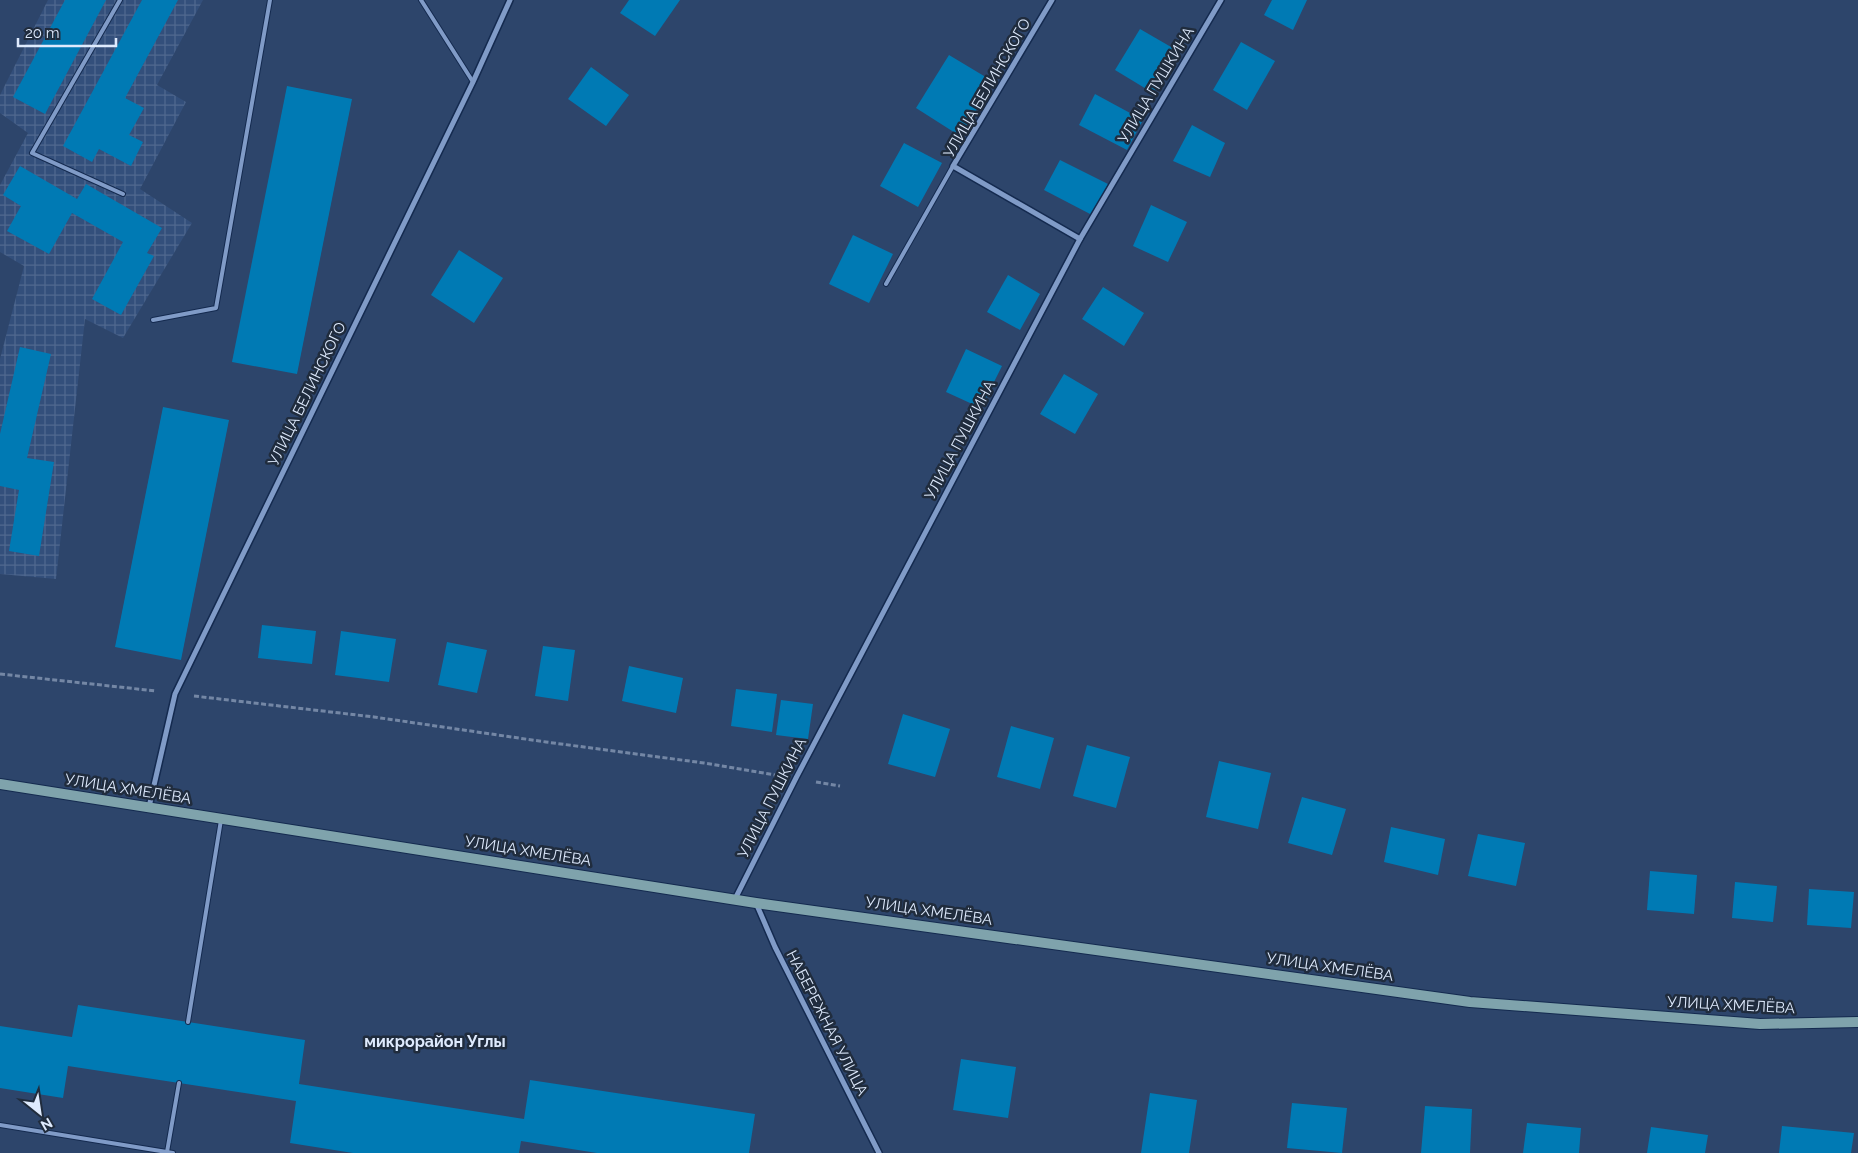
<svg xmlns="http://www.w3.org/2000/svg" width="1858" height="1153" viewBox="0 0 1858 1153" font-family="Raleway,sans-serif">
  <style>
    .industrial { fill: url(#industrial-grid) }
    .building { fill: #007ab4 }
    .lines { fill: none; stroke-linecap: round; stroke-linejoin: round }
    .lane-casing { stroke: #142a4f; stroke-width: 6 }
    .street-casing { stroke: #142a4f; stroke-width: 8 }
    .secondary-casing { stroke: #142a4f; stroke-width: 12 }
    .path { stroke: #7487a5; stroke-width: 3; stroke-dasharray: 5 2.5; stroke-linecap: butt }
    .lane { stroke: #809bc7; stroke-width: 4 }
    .street { stroke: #809bc7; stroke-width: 5 }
    .secondary { stroke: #7fa3ac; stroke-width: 10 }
    .labels { text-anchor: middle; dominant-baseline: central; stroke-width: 5; stroke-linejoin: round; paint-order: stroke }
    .street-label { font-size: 15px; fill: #deeafd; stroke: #202c3d }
    .neighbourhood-label { font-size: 16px; font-weight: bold; fill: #deeafd; stroke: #202c3d }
  </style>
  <defs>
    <pattern id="industrial-grid" width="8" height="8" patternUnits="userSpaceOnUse" patternTransform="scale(1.25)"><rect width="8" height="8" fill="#334f7b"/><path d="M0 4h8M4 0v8" fill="none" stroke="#50688f"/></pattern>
  </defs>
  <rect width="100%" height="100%" fill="#2d456b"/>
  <path class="industrial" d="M48,0H203L157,85L186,102L140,189L192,223L123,338L85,319L56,579L0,574V359L24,266L0,252V185L28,133L0,113V95Z"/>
  <g class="building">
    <path d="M65,0H106L45,114L13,97Z"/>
    <path d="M142,0H178L125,98L144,108L129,135L143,142L131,166L99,149L92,162L63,146Z"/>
    <path d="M629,0H680L655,36L620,13Z"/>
    <path d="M1272,0H1307L1293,30L1264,15Z"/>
    <path d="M1140,29L1178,51L1153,93L1115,70Z"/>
    <path d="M1241,42L1275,61L1247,110L1213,90Z"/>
    <path d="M949,55L994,82L960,136L916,108Z"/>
    <path d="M591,67L629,95L606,126L568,99Z"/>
    <path d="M287,86L352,99L297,374L232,362Z"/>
    <path d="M1095,94L1143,120L1127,150L1079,125Z"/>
    <path d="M1192,125L1225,143L1210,177L1173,161Z"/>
    <path d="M904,143L942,163L918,207L880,186Z"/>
    <path d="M1060,160L1108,184L1092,215L1044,190Z"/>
    <path d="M20,166L77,199L86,184L162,228L147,253L154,256L121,315L92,299L123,242L72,213L49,254L7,231L21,206L3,195Z"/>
    <path d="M1151,205L1187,222L1168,262L1133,246Z"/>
    <path d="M853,235L893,254L869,303L829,284Z"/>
    <path d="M459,250L503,278L474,323L431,295Z"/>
    <path d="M1008,275L1040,294L1020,330L987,312Z"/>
    <path d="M1103,287L1144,313L1124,346L1082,319Z"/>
    <path d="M20,347L51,354L27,458L54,462L39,556L9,551L19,490L0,486V434Z"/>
    <path d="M966,349L1002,366L981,408L946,392Z"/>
    <path d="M1064,374L1098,394L1075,434L1040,414Z"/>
    <path d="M163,407L229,420L181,660L115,647Z"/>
    <path d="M262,625L316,631L312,664L258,658Z"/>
    <path d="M341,631L396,639L389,682L335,675Z"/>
    <path d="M447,642L487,650L477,693L438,685Z"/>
    <path d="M543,646L575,650L568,701L535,696Z"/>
    <path d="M629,666L683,678L676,713L622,701Z"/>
    <path d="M736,689L777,694L772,732L731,726Z"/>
    <path d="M781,700L813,704L808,739L776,735Z"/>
    <path d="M903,714L950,729L935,777L888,764Z"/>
    <path d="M1011,726L1054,738L1040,789L997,777Z"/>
    <path d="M1087,745L1130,757L1116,808L1073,796Z"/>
    <path d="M1219,761L1271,773L1258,829L1206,817Z"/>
    <path d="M1302,797L1346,809L1332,855L1288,843Z"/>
    <path d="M1391,827L1445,839L1438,875L1384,862Z"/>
    <path d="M1478,834L1525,843L1516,886L1468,876Z"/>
    <path d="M1650,871L1697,875L1694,914L1647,910Z"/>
    <path d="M1735,882L1777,886L1773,922L1732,918Z"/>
    <path d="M1809,889L1854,892L1851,928L1807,925Z"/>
    <path d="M78,1005L305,1040L299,1084L524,1119L530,1080L755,1114L749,1153H597L521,1141L519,1153H353L290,1143L296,1101L68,1066L63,1098L0,1088V1026L72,1037Z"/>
    <path d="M961,1059L1016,1067L1008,1118L953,1110Z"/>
    <path d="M1150,1093L1197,1100L1189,1153H1141Z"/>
    <path d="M1292,1103L1347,1108L1342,1153L1287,1148Z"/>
    <path d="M1425,1106L1472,1109L1470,1153H1421Z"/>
    <path d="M1527,1123L1581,1128L1579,1153H1523Z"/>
    <path d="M1782,1126L1854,1133L1851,1153H1779Z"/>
    <path d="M1651,1127L1708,1135L1705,1153H1647Z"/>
  </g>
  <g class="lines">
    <g class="lane-casing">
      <g id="lane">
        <path d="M120,0L32,153L123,194"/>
        <path d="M421,0L473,82"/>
        <path d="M886,284L953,166"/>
        <path d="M153,320L216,308L270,0"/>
        <path d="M188,1022L221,820"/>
        <path d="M0,1125L173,1153"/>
        <path d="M167,1152L179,1083"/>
      </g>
    </g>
    <g class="street-casing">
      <g id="street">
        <path d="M1052,0L953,166L1080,239"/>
        <path d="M149,807L175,694L473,82L510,0"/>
        <path d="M735,899L796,778L1080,239L1221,0"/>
        <path d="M756,903L775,947L879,1153"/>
      </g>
    </g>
    <g class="secondary-casing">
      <path id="secondary" d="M0,784L756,903L1470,1002L1760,1024L1858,1022"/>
    </g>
    <g class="path">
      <path d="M0,674L156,691"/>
      <path d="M194,696L374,717L546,742L704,763L775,775"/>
      <path d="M816,782L840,786"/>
    </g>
    <use href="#lane" class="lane"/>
    <use href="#street" class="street"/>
    <use href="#secondary" class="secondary"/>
  </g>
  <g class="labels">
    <g class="street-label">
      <text transform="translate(1156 85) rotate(-59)">УЛИЦА ПУШКИНА</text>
      <text transform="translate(987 88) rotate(-60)">УЛИЦА БЕЛИНСКОГО</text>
      <text transform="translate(307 394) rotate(-64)">УЛИЦА БЕЛИНСКОГО</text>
      <text transform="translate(960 440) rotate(-62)">УЛИЦА ПУШКИНА</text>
      <text transform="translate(128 789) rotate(9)">УЛИЦА ХМЕЛЁВА</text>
      <text transform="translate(772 798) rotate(-63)">УЛИЦА ПУШКИНА</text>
      <text transform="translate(528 851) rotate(9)">УЛИЦА ХМЕЛЁВА</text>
      <text transform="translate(929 911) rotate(8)">УЛИЦА ХМЕЛЁВА</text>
      <text transform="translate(1330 967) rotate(8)">УЛИЦА ХМЕЛЁВА</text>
      <text transform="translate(1731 1005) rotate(3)">УЛИЦА ХМЕЛЁВА</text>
      <text transform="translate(827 1023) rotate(63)">НАБЕРЕЖНАЯ УЛИЦА</text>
    </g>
    <g class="neighbourhood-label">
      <text x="435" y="1041">микрорайон Углы</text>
    </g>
  </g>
  <g transform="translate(40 1113) rotate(150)" stroke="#202c3d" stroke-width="4" paint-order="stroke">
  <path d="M0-4L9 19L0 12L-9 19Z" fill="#deeafd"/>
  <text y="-8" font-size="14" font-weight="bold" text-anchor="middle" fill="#deeafd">N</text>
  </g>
  <path d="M18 38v8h98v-8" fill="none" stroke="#deeafd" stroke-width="2.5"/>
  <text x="25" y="38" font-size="15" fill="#deeafd" stroke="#202c3d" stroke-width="4" paint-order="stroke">20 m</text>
</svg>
